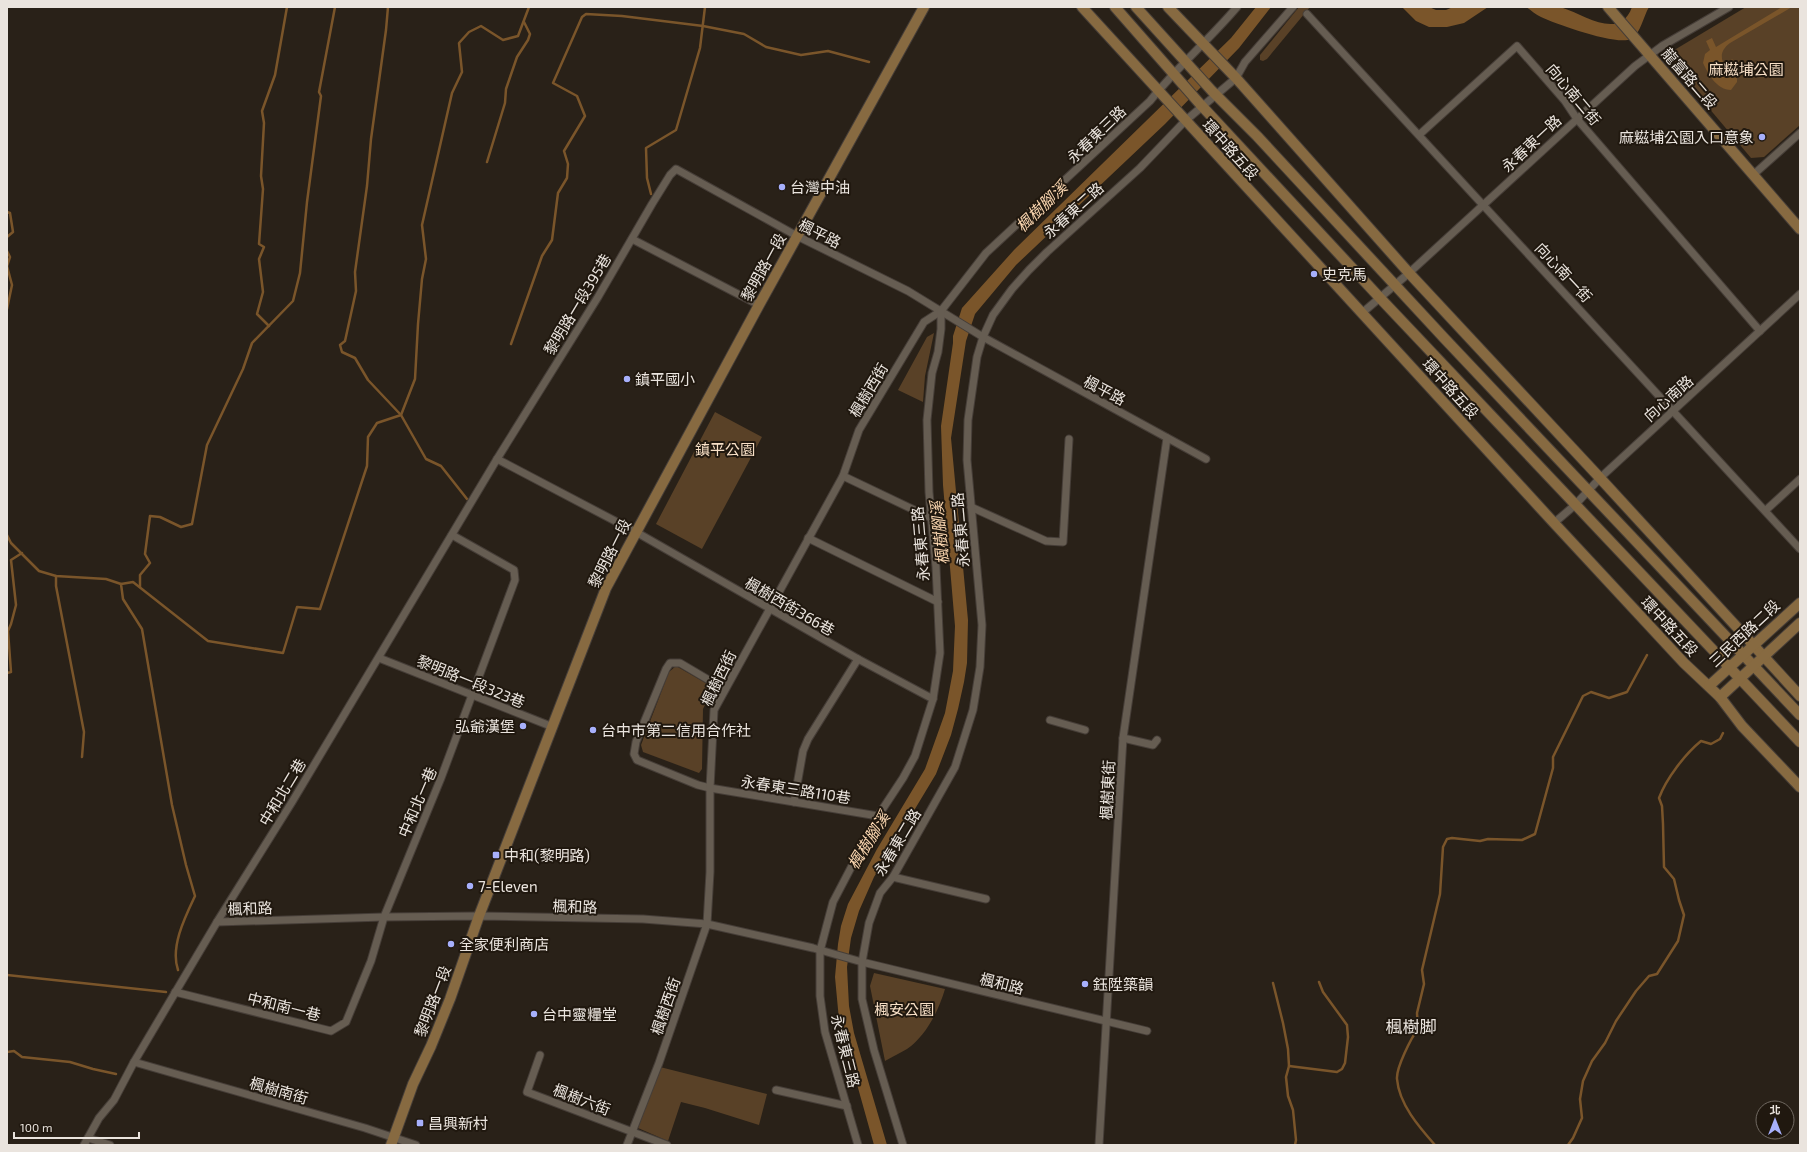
<svg xmlns="http://www.w3.org/2000/svg" width="1807" height="1152" viewBox="0 0 1807 1152" font-family="'Exo 2','Noto Sans TC',sans-serif">
  <style>
    .green { fill: #594127 }
    .water { fill: #7a552a }
    .lines { fill: none; stroke-linecap: round; stroke-linejoin: round }
    .stream { stroke: #7a552a; stroke-width: 2.5 }
    .street-casing { stroke: #463e38; stroke-width: 9 }
    .secondary-casing { stroke: #463e38; stroke-width: 12 }
    .street { stroke: #665d52; stroke-width: 7 }
    .secondary { stroke: #876a41; stroke-width: 10 }
    .poi-dot { fill: #a7b0fc; stroke: #20180f; stroke-width: 1.5 }
    .labels { text-anchor: middle; dominant-baseline: central; stroke-width: 4; stroke-linejoin: round; paint-order: stroke }
    .park-label { font-size: 15px; fill: #f8e0c7; stroke: #20180f }
    .street-label { font-size: 15px; fill: #eae4de; stroke: #20180f }
    .poi-label { font-size: 15px; fill: #eae4de; stroke: #20180f; text-anchor: start }
    .water-label { font-size: 16px; font-style: italic; fill: #fad6b0; stroke: #20180f }
    .quarter-label { font-size: 17px; fill: #eae4de; stroke: #20180f }
  </style>
  <rect width="100%" height="100%" fill="#292118"/>
  <g class="green">
    <path d="M1299,7H1310L1267,59L1263,61L1260,60V55Z"/>
    <path d="M1746,7H1800V125L1764,157L1751,158L1670,62L1671,52Z"/>
    <path d="M934,333L925,376L923,402L898,390L927,337Z"/>
    <path d="M715,412L762,437L702,549L656,524Z"/>
    <path d="M676,666L709,685L711,692L703,709L702,769L699,773L643,752L641,745L669,672Z"/>
    <path d="M874,973L945,989C939,1010 926,1036 907,1049C900,1053 892,1057 885,1061L870,986Z"/>
    <path d="M660,1067L767,1094L759,1125L705,1108L681,1102L668,1141L638,1128L655,1074Z"/>
  </g>
  <g class="water">
    <path d="M1256,7H1271L1239,48L1165,124L1016,265L975,314L966,341L951,438L968,620L967,663L964,682L958,709L951,735L936,774L874,877L859,911L851,938L847,967L849,1006L854,1033L887,1145H874L839,1020L835,977L838,944L841,926L848,904L877,849L925,769L945,713L953,671L955,626L943,485L941,426L953,343V336L962,308L1014,250L1231,38Z"/>
    <path d="M1402,7H1429L1436,10H1446L1453,7H1488L1464,23L1447,27H1429L1416,21Z"/>
    <path d="M1526,7C1537,7 1552,4 1563,8C1585,15 1620,41 1632,7H1649C1643,17 1641,33 1631,39C1617,46 1556,24 1541,17C1536,15 1531,10 1526,7Z"/>
    <path d="M1782,7H1792L1730,43C1721,50 1719,57 1726,68L1732,59L1737,65V82L1731,90C1717,90 1708,74 1703,63L1705,54L1710,50L1706,41L1712,38L1716,47Z"/>
  </g>
  <g class="lines">
    <g class="stream">
      <path d="M388,7L386,30L371,139L367,186L355,272L356,291L345,341L340,345L342,352L355,358L368,380L401,415L426,459L441,466L467,499"/>
      <path d="M487,162L505,103L506,89L517,57L528,40L530,34L524,22"/>
      <path d="M651,194L647,178L646,148L676,130L700,48L705,7"/>
      <path d="M7,212L10,213L13,232L7,237"/>
      <path d="M7,251L10,257L7,266L12,285L7,309"/>
      <path d="M269,326L257,314L263,292L259,259L264,247L259,244L263,189L261,176L264,123L262,111L275,75L287,7"/>
      <path d="M511,344L542,256L552,240L558,193L567,178L568,164L564,151L585,116L577,96L553,83L582,17L586,14L622,16L703,26L744,34L766,47L801,55L828,51L869,62"/>
      <path d="M7,535L11,543L39,571L56,576L106,579L121,584"/>
      <path d="M56,576V586L84,732L82,757"/>
      <path d="M140,587V575L150,563L145,554L150,516L160,517L181,527L192,524L207,445L243,369L252,343L293,301L300,273L307,202L321,96L319,92L335,7"/>
      <path d="M7,673L11,672L8,631L11,624L16,605L11,560L22,553"/>
      <path d="M178,970C170,947 185,917 195,896L186,865L172,805L142,629L123,599L121,584L133,582L208,641L283,653L297,607L320,609L367,466L368,437L377,423L401,415L415,379L418,324L422,279L426,259L422,225L452,93L462,72L459,43L469,32L481,26L503,40L518,36L529,7"/>
      <path d="M7,975L166,992"/>
      <path d="M1273,983L1283,1023L1288,1049L1289,1066L1286,1077L1288,1096L1293,1110L1296,1140L1295,1145"/>
      <path d="M7,1052L14,1051L22,1057L70,1062L93,1069L116,1074"/>
      <path d="M1289,1066L1337,1072L1342,1069L1345,1063L1348,1037L1347,1025L1323,992L1319,982"/>
      <path d="M1435,1145C1419,1127 1399,1104 1397,1079C1396,1068 1411,1038 1418,1029L1417,1013L1424,984L1422,970L1440,894L1443,847L1447,839L1452,838L1480,841L1488,839L1522,840L1535,834L1553,768V757L1583,696L1591,692L1609,698L1627,692L1647,655"/>
      <path d="M1568,1145L1573,1138L1582,1118L1580,1099L1583,1081L1592,1061L1605,1043L1616,1021L1636,991L1649,976L1657,974L1678,941L1684,915L1679,900L1674,879L1664,867L1663,824L1662,806L1659,798C1666,779 1685,754 1701,741L1711,744L1720,739L1723,733"/>
    </g>
    <g class="street-casing">
      <g id="street">
        <path d="M1307,14L1800,549"/>
        <path d="M1419,135L1517,46L1565,101L1577,119L1760,331"/>
        <path d="M1753,175L1800,133"/>
        <path d="M632,239L759,305"/>
        <path d="M1362,313L1409,273L1635,66L1662,46L1729,7"/>
        <path d="M497,459L636,532L858,659L933,699"/>
        <path d="M843,476L931,518"/>
        <path d="M971,507L1046,541L1063,542L1069,439"/>
        <path d="M1766,510L1800,479"/>
        <path d="M1554,523L1575,505L1600,478L1800,294"/>
        <path d="M808,538L938,602"/>
        <path d="M379,658L553,727"/>
        <path d="M724,689L680,663H670L666,669L636,742L634,754L637,760L698,785L710,788L878,816"/>
        <path d="M1050,720L1085,730"/>
        <path d="M1123,738L1153,745L1157,740"/>
        <path d="M794,802L803,751L808,739L858,659"/>
        <path d="M893,877L986,899"/>
        <path d="M217,922L384,917L479,916L643,919L707,924L813,948L862,962L1147,1031"/>
        <path d="M175,992L331,1031L346,1022L371,961L384,917L441,778L515,580L514,570L452,535"/>
        <path d="M540,1055L527,1092L667,1145"/>
        <path d="M134,1062L365,1128L416,1145"/>
        <path d="M776,1090L847,1106"/>
        <path d="M88,1138L110,1145"/>
        <path d="M84,1145L99,1118L114,1100L134,1062L217,922L292,802L497,459L598,297L652,204L670,175L676,169L797,236L908,291L983,337L1206,459"/>
        <path d="M627,1145L659,1063L707,924L710,872V788L714,710L843,476L859,430L924,322L941,311"/>
        <path d="M858,1145L825,1032L820,996V951L833,902L878,816L903,778L915,756L933,699L940,653L936,567L929,492L927,420L932,373L938,352L941,329V311L986,253L1150,101C1177,67 1209,40 1237,7"/>
        <path d="M903,1145L874,1050L862,999V962L869,923L880,893L893,877L955,767L973,710L980,667L982,625L967,460L968,420L977,357L983,337L993,315L1012,289L1029,270L1047,252L1140,168L1185,121L1236,78L1245,62L1293,7"/>
        <path d="M1099,1145L1123,738L1167,438"/>
      </g>
    </g>
    <g class="secondary-casing">
      <g id="secondary">
        <path d="M1082,7L1554,523L1684,663L1720,697L1742,726L1800,787"/>
        <path d="M1115,7L1200,104L1380,298L1800,742"/>
        <path d="M1136,7L1212,91L1257,136L1445,339L1800,715"/>
        <path d="M1168,7L1236,78L1409,273L1600,478L1800,696"/>
        <path d="M1608,7L1800,229"/>
        <path d="M1709,686L1800,603"/>
        <path d="M1720,697L1800,623"/>
        <path d="M391,1145L413,1084L431,1046L450,999L479,916L606,588L759,305L924,7"/>
      </g>
    </g>
    <use href="#street" class="street"/>
    <use href="#secondary" class="secondary"/>
  </g>
  <g class="poi-dot">
    <circle cx="1762" cy="137" r="4"/>
    <circle cx="782" cy="187" r="4"/>
    <circle cx="1314" cy="274" r="4"/>
    <circle cx="627" cy="379" r="4"/>
    <circle cx="523" cy="726" r="4"/>
    <circle cx="593" cy="730" r="4"/>
    <rect x="492" y="851" width="8" height="8" rx="2"/>
    <circle cx="470" cy="886" r="4"/>
    <circle cx="451" cy="944" r="4"/>
    <circle cx="1085" cy="984" r="4"/>
    <circle cx="534" cy="1014" r="4"/>
    <rect x="416" y="1119" width="8" height="8" rx="2"/>
  </g>
  <g class="labels">
    <g class="park-label">
      <text x="1746" y="69">麻糍埔公園</text>
      <text x="725" y="449">鎮平公園</text>
      <text x="904" y="1009">楓安公園</text>
    </g>
    <g class="street-label">
      <text transform="translate(1690 78) rotate(49)">龍富路二段</text>
      <text transform="translate(1574 94) rotate(50)">向心南二街</text>
      <text transform="translate(1096 134) rotate(-44)">永春東三路</text>
      <text transform="translate(1531 143) rotate(-43)">永春東一路</text>
      <text transform="translate(1231 149) rotate(48)">環中路五段</text>
      <text transform="translate(1073 210) rotate(-42)">永春東二路</text>
      <text transform="translate(820 233) rotate(27)">楓平路</text>
      <text transform="translate(763 267) rotate(-61)">黎明路一段</text>
      <text transform="translate(1564 272) rotate(47)">向心南一街</text>
      <text transform="translate(577 304) rotate(-59)">黎明路一段395巷</text>
      <text transform="translate(1451 388) rotate(48)">環中路五段</text>
      <text transform="translate(868 390) rotate(-59)">楓樹西街</text>
      <text transform="translate(1105 390) rotate(28)">楓平路</text>
      <text transform="translate(1668 398) rotate(-42)">向心南路</text>
      <text transform="translate(960 530) rotate(-95)">永春東二路</text>
      <text transform="translate(920 544) rotate(-95)">永春東三路</text>
      <text transform="translate(609 553) rotate(-63)">黎明路一段</text>
      <text transform="translate(790 606) rotate(30)">楓樹西街366巷</text>
      <text transform="translate(1670 626) rotate(47)">環中路五段</text>
      <text transform="translate(1744 633) rotate(-43)">三民西路二段</text>
      <text transform="translate(718 678) rotate(-64)">楓樹西街</text>
      <text transform="translate(471 681) rotate(22)">黎明路一段323巷</text>
      <text transform="translate(796 789) rotate(9)">永春東三路110巷</text>
      <text transform="translate(1107 790) rotate(-87)">楓樹東街</text>
      <text transform="translate(282 792) rotate(-59)">中和北二巷</text>
      <text transform="translate(417 802) rotate(-67)">中和北一巷</text>
      <text transform="translate(897 842) rotate(-59)">永春東二路</text>
      <text transform="translate(575 906) rotate(2)">楓和路</text>
      <text transform="translate(250 908) rotate(-2)">楓和路</text>
      <text transform="translate(1002 983) rotate(14)">楓和路</text>
      <text transform="translate(432 1001) rotate(-69)">黎明路一段</text>
      <text transform="translate(284 1006) rotate(14)">中和南一巷</text>
      <text transform="translate(665 1006) rotate(-71)">楓樹西街</text>
      <text transform="translate(846 1051) rotate(76)">永春東三路</text>
      <text transform="translate(279 1090) rotate(16)">楓樹南街</text>
      <text transform="translate(582 1099) rotate(21)">楓樹六街</text>
    </g>
    <g class="poi-label">
      <text x="1754" y="137" text-anchor="end">麻糍埔公園入口意象</text>
      <text x="790" y="187">台灣中油</text>
      <text x="1322" y="274">史克馬</text>
      <text x="635" y="379">鎮平國小</text>
      <text x="515" y="726" text-anchor="end">弘爺漢堡</text>
      <text x="601" y="730">台中市第二信用合作社</text>
      <text x="504" y="855">中和(黎明路)</text>
      <text x="478" y="886">7-Eleven</text>
      <text x="459" y="944">全家便利商店</text>
      <text x="1093" y="984">鈺陞築韻</text>
      <text x="542" y="1014">台中靈糧堂</text>
      <text x="428" y="1123">昌興新村</text>
    </g>
    <g class="water-label">
      <text transform="translate(1041 206) rotate(-44)">楓樹腳溪</text>
      <text transform="translate(939 533) rotate(-96)">楓樹腳溪</text>
      <text transform="translate(868 840) rotate(-58)">楓樹腳溪</text>
    </g>
    <g class="quarter-label">
      <text x="1411" y="1026">楓樹脚</text>
    </g>
  </g>
  <rect width="1807" height="1152" fill="none" stroke="#eae4de" stroke-width="16"/>
  <g transform="translate(1775 1120)"><circle r="19" fill="#20180f" stroke="#716a62"/>
  <path d="M0-3L7 15L0 10L-7 15Z" fill="#a7b0fc"/>
  <text y="-6" font-size="11" font-weight="bold" text-anchor="middle" fill="#eae4de">北</text>
  </g>
  <path d="M14 1132v6h125v-6" fill="none" stroke="#eae4de" stroke-width="2"/>
  <text x="20" y="1132" font-size="12" fill="#eae4de" stroke="#20180f" stroke-width="3" paint-order="stroke">100 m</text>
</svg>
